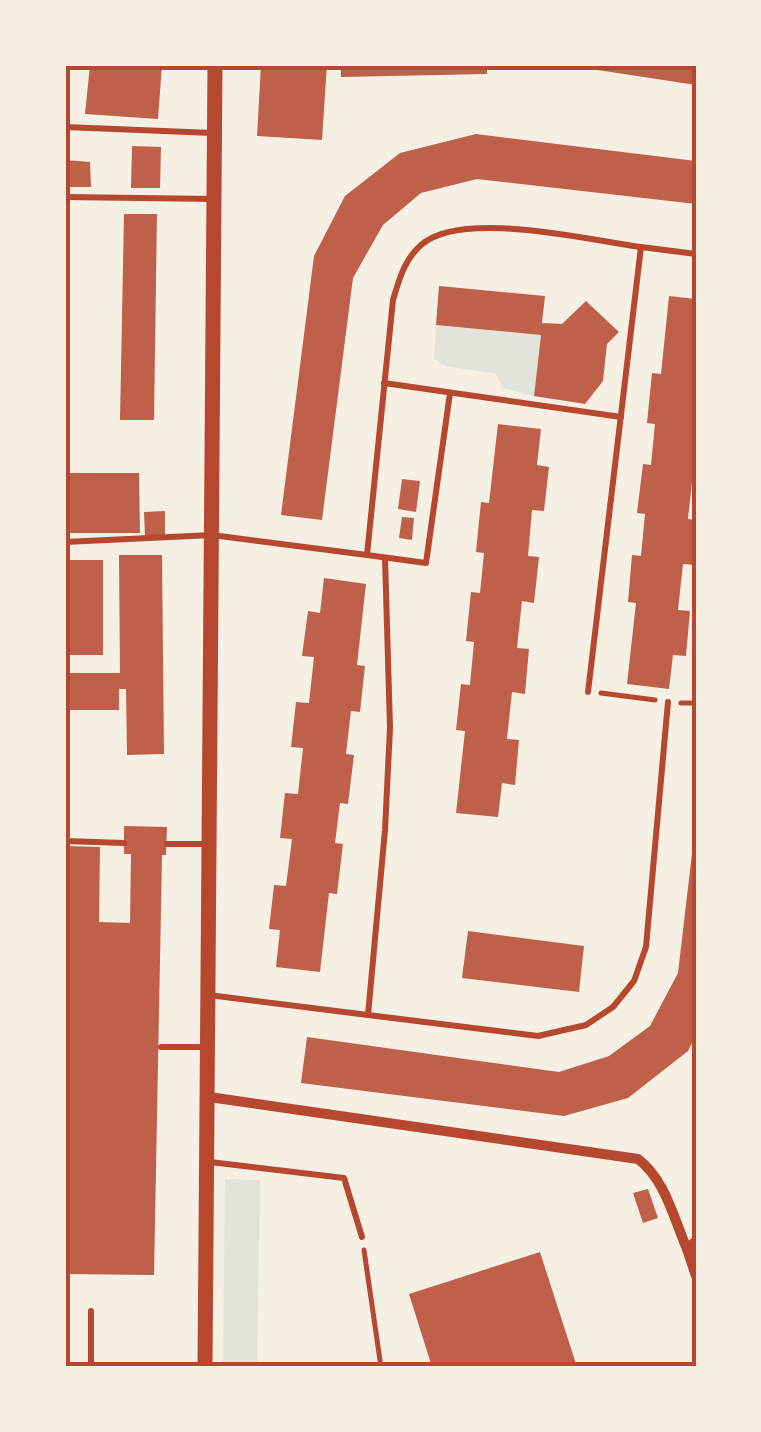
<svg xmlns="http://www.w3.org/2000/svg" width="761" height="1432" viewBox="0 0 761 1432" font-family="Mulish,sans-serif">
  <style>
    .green { fill: #e2e4dc }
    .building { fill: #bf614a }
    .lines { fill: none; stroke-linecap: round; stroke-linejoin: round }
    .path { stroke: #b5482f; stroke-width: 5 }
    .service { stroke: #b5482f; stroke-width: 6 }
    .minor { stroke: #b5482f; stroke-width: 10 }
    .tertiary { stroke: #b5482f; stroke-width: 15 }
    .neatline { fill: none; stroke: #b5482f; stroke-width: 4 }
  </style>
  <rect width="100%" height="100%" fill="#f6efe4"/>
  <g class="green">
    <path d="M436,325L541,335L534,396L503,388L495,373L448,367L434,359Z"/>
    <path d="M225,1179L260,1180L257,1367H223Z"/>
  </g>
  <g class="building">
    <path d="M90,65H162L158,119L85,114Z"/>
    <path d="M261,65H327L322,140L257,136Z"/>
    <path d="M341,65H487V74L341,77Z"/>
    <path d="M578,65H696V85L578,67Z"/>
    <path d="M476,134L696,161V204L477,179L421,193L383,225L353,278L322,520L281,515L314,256L345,196L400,153Z"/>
    <path d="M132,146L161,147L160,188H131Z"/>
    <path d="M65,160L90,162L91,187H65Z"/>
    <path d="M124,214H157L154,420H120Z"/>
    <path d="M439,286L545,296L542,323L562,324L586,301L619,332L607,344L603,381L585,404L534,396L541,335L436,325Z"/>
    <path d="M669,296L696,299V473H693L688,519L696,520V559L695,565L683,564L678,610L690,611L686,656L673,655L669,689L627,684L636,603L628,602L632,555L641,556L645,514L637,513L643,464L651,465L655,424L647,423L652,373L661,374Z"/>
    <path d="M498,424L541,429L537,465L549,467L544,511L532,510L528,556L539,557L534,603L522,601L517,648L529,649L525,694L512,692L507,739L519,740L515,785L502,783L498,817L456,813L465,731L456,730L461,684L470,685L474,642L466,641L471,592L480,593L484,553L476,552L481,502L489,503Z"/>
    <path d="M65,473H139L140,533H65Z"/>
    <path d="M402,479L420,481L416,512L398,509Z"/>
    <path d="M165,511V535L145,536L144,512Z"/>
    <path d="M402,517L414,518L412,540L399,538Z"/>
    <path d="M119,555H162L164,754L127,755L126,689H119V710H65V673H120Z"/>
    <rect x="65" y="560" width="38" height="95"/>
    <path d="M324,578L366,584L357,665L365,666L360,712L351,711L346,754L354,755L348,804L340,803L335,843L343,844L337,894L329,893L320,972L276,967L280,930L269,929L274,885L286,886L292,839L280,838L285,793L298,794L303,748L291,747L296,702L309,703L314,657L302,656L308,611L320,613Z"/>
    <path d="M124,826L167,827L166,855H162L154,1275L65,1274V846L100,847L99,922L130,923L131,854H124Z"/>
    <path d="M694,836L696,1035L688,1051L628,1098L564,1116L301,1083L307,1037L559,1072L609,1056L650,1026L678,973Z"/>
    <path d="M468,931L584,946L579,992L462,978Z"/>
    <path d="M648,1189L658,1218L643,1223L633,1193Z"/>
    <path d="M540,1252L577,1367H432L409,1294Z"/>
  </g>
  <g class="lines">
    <g class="path">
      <path d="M601,693L655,700"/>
      <path d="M681,703H696"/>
      <path d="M364,1250L381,1367"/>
    </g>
    <g class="service">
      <path d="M65,127L213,133"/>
      <path d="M65,197L214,199"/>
      <path d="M641,247L696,254"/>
      <path d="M384,383L621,417"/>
      <path d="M65,542L212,535L367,555L393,300C399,280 404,260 421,245C461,209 588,240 641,247L588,692"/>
      <path d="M367,555L426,563L450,393"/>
      <path d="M65,841L124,843"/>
      <path d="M167,844H209"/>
      <path d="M209,995L368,1015L385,830L390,728L385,558"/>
      <path d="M368,1015L538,1036L586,1025L613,1007L634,981L646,947L668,702"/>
      <path d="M161,1047H208"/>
      <path d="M210,1162L344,1178L362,1237"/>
      <path d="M91,1367V1311"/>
    </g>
    <g class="minor">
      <path d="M209,1097L638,1159C665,1179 674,1219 687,1249"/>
      <path d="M696,1241L687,1249L696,1276"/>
    </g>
    <path class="tertiary" d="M205,1367L215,65"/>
  </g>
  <rect width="761" height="1432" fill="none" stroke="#f6efe4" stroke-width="135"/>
  <rect x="68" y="68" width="626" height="1296" class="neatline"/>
</svg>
